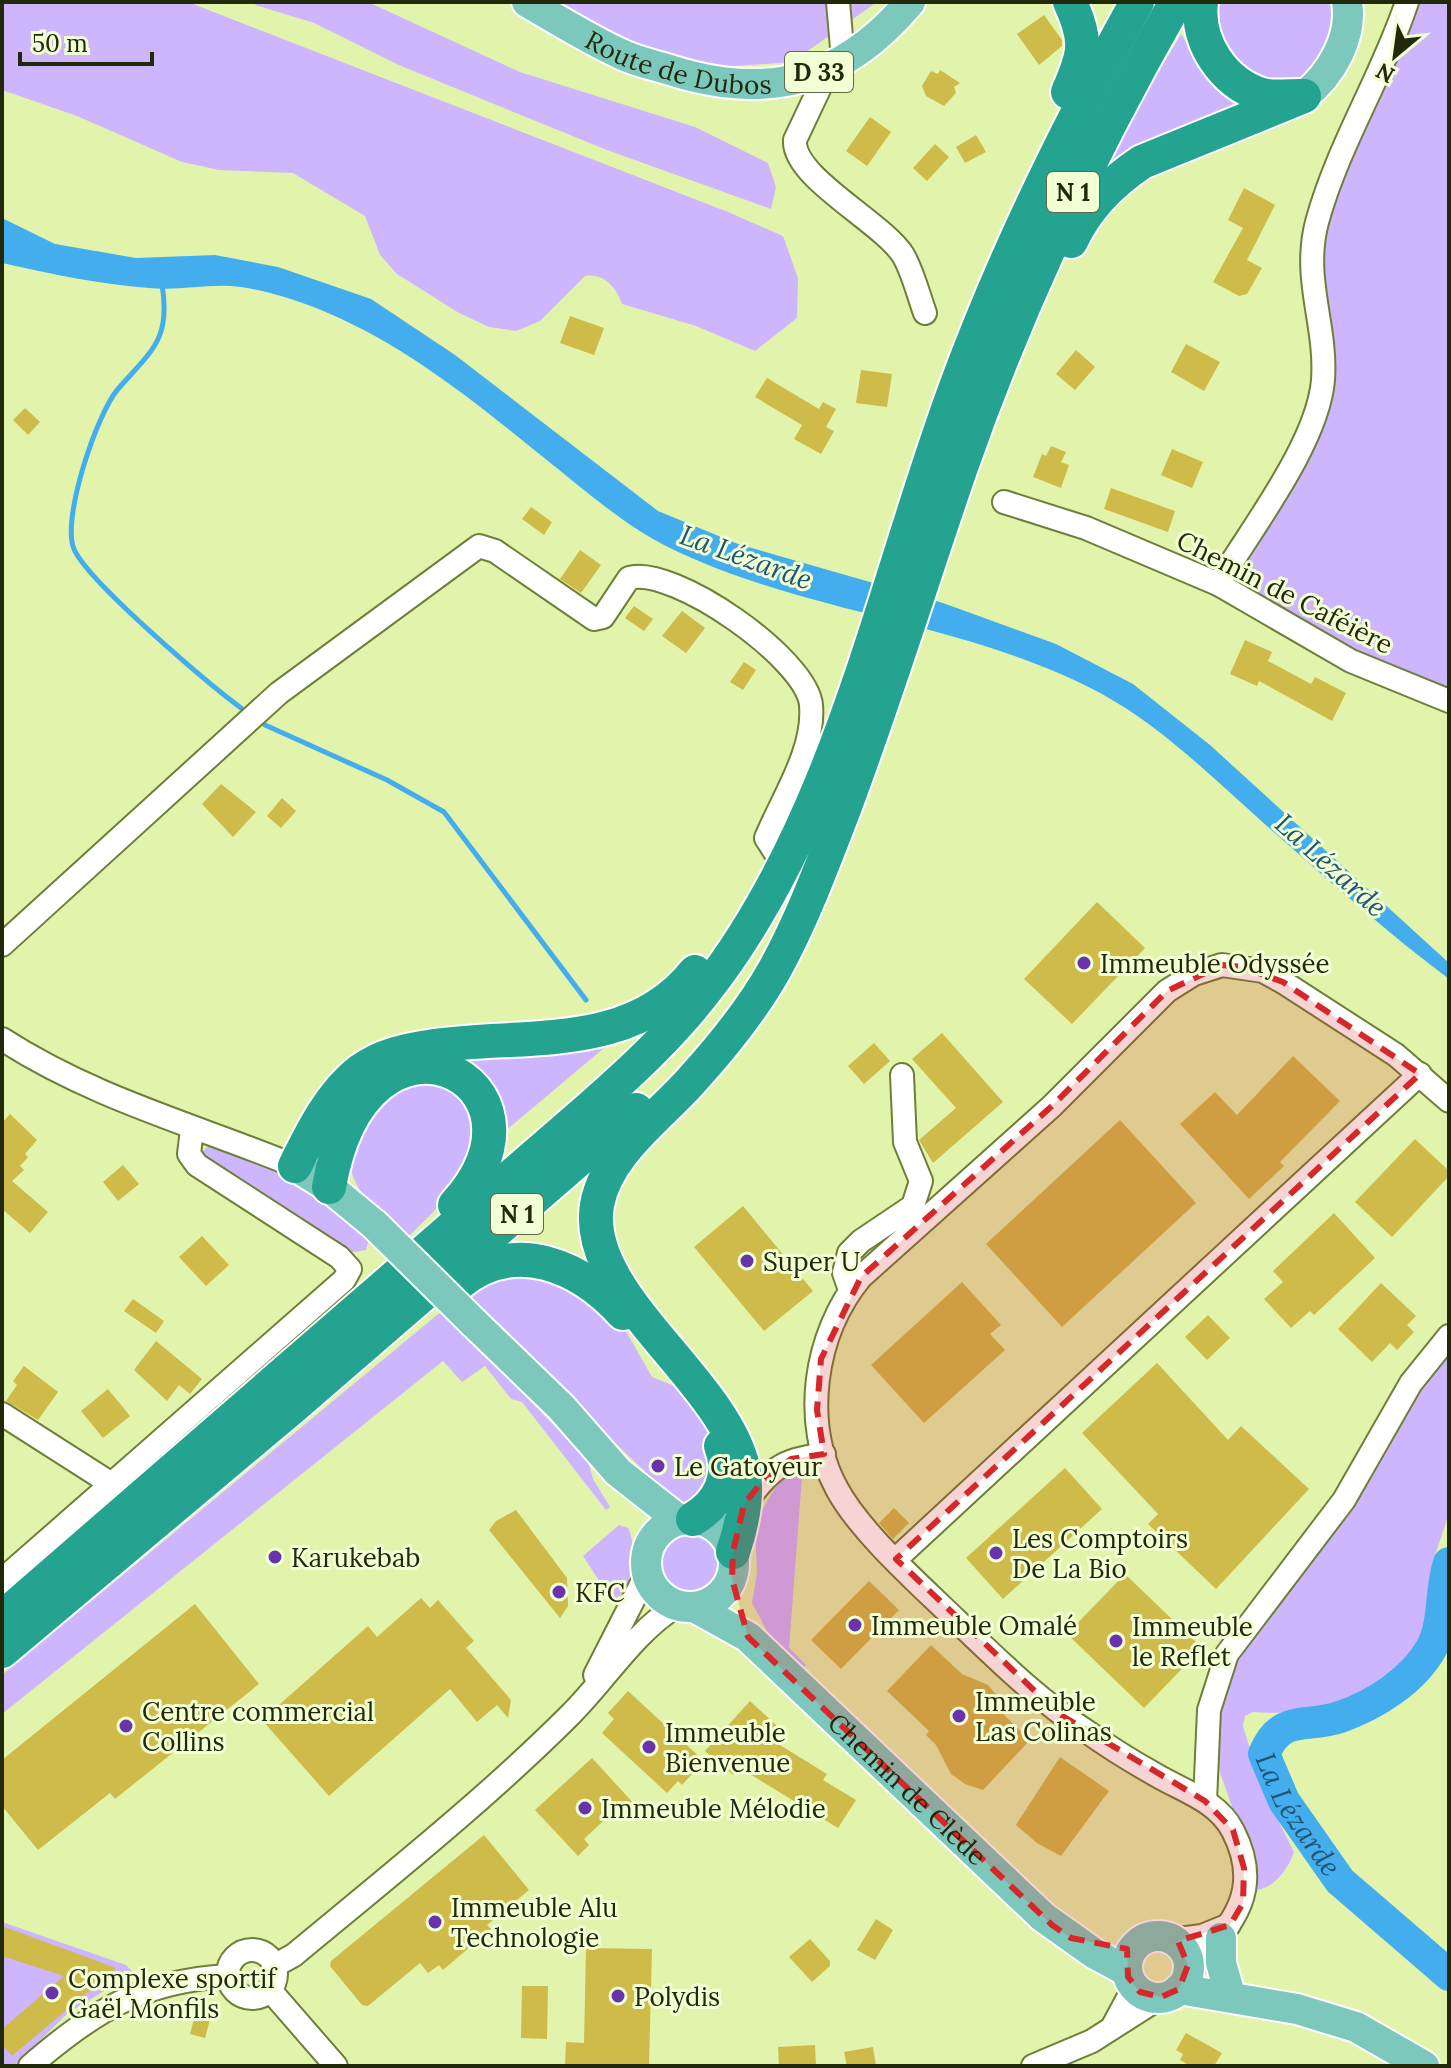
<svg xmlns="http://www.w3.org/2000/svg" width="1451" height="2068" viewBox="0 0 1451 2068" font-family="Lora,serif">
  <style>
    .green { fill: #ceb6fe }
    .water { fill: #44adee }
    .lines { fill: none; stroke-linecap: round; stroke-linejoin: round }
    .stream { stroke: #44adee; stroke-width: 5 }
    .river { stroke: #44adee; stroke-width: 32 }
    .building { fill: #cebb49 }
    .minor-casing { stroke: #6f7e38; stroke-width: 26 }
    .major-casing { stroke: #fff; stroke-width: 34 }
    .highway-casing { stroke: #fff; stroke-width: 38 }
    .minor { stroke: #fff; stroke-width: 22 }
    .major { stroke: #7cc8bc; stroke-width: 30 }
    .highway { stroke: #24a490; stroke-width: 34 }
    .major-bridge-casing { stroke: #fff; stroke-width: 34; stroke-linecap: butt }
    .major-bridge { stroke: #7cc8bc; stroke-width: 30 }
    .marked { fill: #d62828; fill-opacity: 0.2; stroke: #d62828; stroke-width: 6; stroke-dasharray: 16 10; stroke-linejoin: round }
    .poi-dot { fill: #6934ab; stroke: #f2fed3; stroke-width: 3 }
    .labels { text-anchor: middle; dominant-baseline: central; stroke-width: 6; stroke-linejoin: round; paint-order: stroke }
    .shield { fill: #f2fed3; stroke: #606846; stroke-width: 2 }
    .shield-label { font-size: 24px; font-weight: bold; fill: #22280a }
    .street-label { font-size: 26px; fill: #22280a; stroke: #f2fed3 }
    .poi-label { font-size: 26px; fill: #22280a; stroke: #f2fed3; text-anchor: start }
    .water-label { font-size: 28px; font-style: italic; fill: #1e5576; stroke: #f2fed3 }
  </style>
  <rect width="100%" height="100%" fill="#e2f4ab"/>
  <g class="green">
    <path d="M2,2H188L728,212L783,236L798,278L797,318L755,351L696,326L622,304C616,287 604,273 585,276L540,321L516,331L489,327L459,313L397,274L380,255L365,216L293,173L219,170L182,162L77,116L2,90Z"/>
    <path d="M257,2H368L520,72L695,127L768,163L776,187L771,209L607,150L401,66L314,23L255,5Z"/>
    <path d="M559,2H877L792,62L708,68L632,44Z"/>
    <path d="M1210,2H1331C1336,38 1320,65 1292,86L1251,77L1221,55Z"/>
    <path d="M1407,2H1449V701L1218,584L1317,413L1310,260Z"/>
    <path d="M1181,34L1203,68L1251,105L1106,170L1102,167Z"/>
    <path d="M617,1037L504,1132L490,1083L452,1054Z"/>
    <path d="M441,1080L478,1115L461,1184L405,1240C375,1211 332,1174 356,1129C364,1113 381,1098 393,1085Z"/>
    <path d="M210,1144L265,1164L323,1194L369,1238L366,1250L349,1253L212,1163L201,1153Z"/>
    <path d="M553,1272L618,1317L652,1377L677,1387L691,1402L708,1428L720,1458L692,1505L670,1496L459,1292L476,1281Z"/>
    <path d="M443,1310L588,1461L593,1479L610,1507L606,1510L522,1402L511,1399L485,1366L462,1382L443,1361L2,1714V1675Z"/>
    <path d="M1449,1355C1449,1405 1451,1457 1449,1507C1447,1528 1435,1549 1431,1571C1427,1594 1433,1621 1423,1643C1396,1706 1312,1716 1253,1712L1245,1716L1243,1726L1261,1786L1294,1852C1289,1868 1273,1890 1255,1890L1251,1861L1216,1761L1214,1734L1222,1688L1241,1651L1366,1483L1409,1405Z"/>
    <path d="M816,1464L820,1474L802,1477L789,1648L806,1665L800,1671L777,1650L752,1603L757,1573L755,1523L786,1468Z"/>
    <path d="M619,1525L628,1528C639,1551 633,1586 613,1602L583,1556Z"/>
    <circle cx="692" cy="1562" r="33"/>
    <path d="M2,1922L126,1965L134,1973L68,2013L14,2066H2Z"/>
  </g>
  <path class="water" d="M2,218L55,244L136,258L215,255L278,267L371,299L455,355L658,511L738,544L943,603L1056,644L1133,684L1210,745L1449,963V979C1383,929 1320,873 1258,818C1209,774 1160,726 1102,694C966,621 807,615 670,548C625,526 587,492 548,461C480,406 410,348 328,313C303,302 268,291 241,287C211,283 179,291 149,288C99,284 51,274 2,263Z"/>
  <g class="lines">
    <g class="stream">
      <path d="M162,284C171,340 152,350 118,389C97,413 61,520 74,549C88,582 209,684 241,708"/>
      <path d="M265,725L387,780L444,812L586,1000"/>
    </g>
    <path class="river" id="s1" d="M1449,1563C1440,1589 1445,1622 1432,1647C1414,1680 1375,1705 1340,1717C1306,1729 1281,1713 1264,1754L1284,1801L1340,1881L1449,1975"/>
  </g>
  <g class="building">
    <path d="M1044,15L1062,40V46L1039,65L1017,34Z"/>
    <path d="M940,70L960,83L954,87L956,93L944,106L926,96L922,86L931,71L938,74Z"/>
    <path d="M870,117L891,132L867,166L846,151Z"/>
    <path d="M976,135L986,152L965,163L956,147Z"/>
    <path d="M935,144L949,157L927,181L913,168Z"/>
    <path d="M1244,188L1275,205L1247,260L1262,268L1247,294L1239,296L1213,282L1243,228L1228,220Z"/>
    <path d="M570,316L604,328L594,355L560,343Z"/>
    <path d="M1186,344L1220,362L1204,391L1171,372Z"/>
    <path d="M1076,350L1095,367L1075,390L1056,374Z"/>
    <path d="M861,370L892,374L887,407L856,403Z"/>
    <path d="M767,378L819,409L823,402L836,409L826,427L834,431L821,454L794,439L802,425L755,397Z"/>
    <path d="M25,408L40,422L28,435L13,420Z"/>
    <path d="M1051,446L1066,452L1061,462L1069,465L1061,488L1033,477L1042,454L1046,456Z"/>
    <path d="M1172,449L1203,462L1192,488L1161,475Z"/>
    <path d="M1111,488L1175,511L1168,532L1104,509Z"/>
    <path d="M531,507L552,522L544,535L522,519Z"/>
    <path d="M580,550L601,565L581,593L560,579Z"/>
    <path d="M634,606L653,619L644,631L625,618Z"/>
    <path d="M682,611L705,628L686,653L662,636Z"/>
    <path d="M1245,640L1272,652L1268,661L1311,684L1315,677L1346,693L1332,721L1259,681L1257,686L1230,674Z"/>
    <path d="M744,662L756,670L743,690L730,682Z"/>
    <path d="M221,784L256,812L233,837L202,804Z"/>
    <path d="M282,798L296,811L281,828L267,816Z"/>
    <path d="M1097,902L1145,948L1072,1024L1024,979Z"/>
    <path d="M942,1033L1003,1102L933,1163L919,1140L956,1108L912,1059Z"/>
    <path d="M874,1043L890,1061L864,1084L848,1066Z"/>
    <path d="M1293,1056L1340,1101L1280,1162L1284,1166L1249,1199L1180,1124L1215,1092L1237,1115Z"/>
    <path d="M10,1114L37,1140L25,1154L28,1157L20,1166L24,1170L12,1181L48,1212L30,1233L2,1209V1123Z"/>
    <path d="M1120,1120L1196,1203L1062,1327L986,1244Z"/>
    <path d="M1415,1139L1449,1171V1176L1392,1237L1355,1202Z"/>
    <path d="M123,1165L139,1184L118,1201L103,1182Z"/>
    <path d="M743,1206L813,1291L764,1331L694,1247Z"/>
    <path d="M1334,1213L1375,1258L1314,1315L1310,1311L1291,1328L1264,1299L1283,1282L1273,1271Z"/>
    <path d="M202,1236L229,1265L206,1286L179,1257Z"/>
    <path d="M962,1282L1001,1325L990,1334L1005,1350L924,1423L871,1365Z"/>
    <path d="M1381,1283L1416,1316L1407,1325L1414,1332L1397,1350L1390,1343L1372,1362L1338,1329Z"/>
    <path d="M133,1299L164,1321L156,1333L124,1311Z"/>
    <path d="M1208,1315L1230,1338L1207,1360L1185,1337Z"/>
    <path d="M156,1341L202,1379L190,1394L179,1385L167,1401L134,1370Z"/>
    <path d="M1157,1363L1228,1440L1241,1426L1309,1489L1216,1589L1148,1524L1158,1514L1082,1433Z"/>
    <path d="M24,1366L58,1392L38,1420L6,1401L17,1385L13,1381Z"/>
    <path d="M108,1389L130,1416L103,1438L81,1411Z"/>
    <path d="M1065,1468L1102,1509L1003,1599L966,1558Z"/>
    <path d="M894,1508L909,1523L893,1539L879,1523Z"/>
    <path d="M516,1510L567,1578L568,1606L560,1618L489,1530L496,1521Z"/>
    <path d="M1125,1574L1202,1648L1144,1708L1067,1634Z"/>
    <path d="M869,1581L899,1610L841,1669L811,1640Z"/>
    <path d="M421,1598L430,1608L438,1600L474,1641L466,1648L511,1700L508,1718L497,1705L477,1722L450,1689L329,1796L262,1720L368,1626L377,1637Z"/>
    <path d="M195,1604L259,1684L115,1799L110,1793L38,1850L2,1806V1760Z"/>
    <path d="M931,1645L962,1674L988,1685L997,1696L1000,1711L1030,1740L983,1790L965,1784L951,1774L936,1745L926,1735L929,1731L887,1691Z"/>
    <path d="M628,1691L704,1761L682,1785L678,1781L667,1793L602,1733L614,1719L608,1713Z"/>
    <path d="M750,1701L777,1726L767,1737L827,1774L823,1780L856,1800L838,1828L740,1768L733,1775L705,1751Z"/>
    <path d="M1060,1757L1109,1791L1061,1856L1037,1843L1016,1825Z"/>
    <path d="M592,1758L636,1806L623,1818L615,1810L584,1839L589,1845L578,1856L535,1810Z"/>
    <path d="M484,1835L529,1890L487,1925L491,1929L443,1970L439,1965L428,1973L420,1963L368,2006L362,2005L330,1966L331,1961Z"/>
    <path d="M876,1919L893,1930L875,1960L857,1950Z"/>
    <path d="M2,1926L116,1968L12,2056L2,2045V2029L64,1976L2,1956Z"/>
    <path d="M810,1939L830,1961V1966L812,1982L789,1957Z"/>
    <path d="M586,1948L652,1949L649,2066H565L566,2042L584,2043Z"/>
    <path d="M522,1986H548L547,2039L521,2038Z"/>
    <path d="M197,2008L212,2012L205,2038L190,2034Z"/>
    <path d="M1186,2033L1222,2053L1214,2066H1190L1180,2060L1183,2054L1176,2050Z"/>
    <path d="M815,2045L816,2066H779L778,2047Z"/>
    <path d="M873,2047L876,2066H847L844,2052Z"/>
  </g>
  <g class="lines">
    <g class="minor-casing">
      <g id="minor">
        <path d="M838,2L842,48L847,59"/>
        <path d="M829,68L795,140C792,177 882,222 903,255C913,272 918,294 925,313"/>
        <path d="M1004,502L1086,528L1218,584L1351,661L1449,701"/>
        <path d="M1218,584C1251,529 1318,443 1323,380C1327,325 1302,279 1317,222C1338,145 1382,77 1407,2"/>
        <path d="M2,945L279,693L479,546L495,551L594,619L603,617L629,578C673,565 807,659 811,705C815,750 783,797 766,838L780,860"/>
        <path d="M2,1039C93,1098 195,1125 295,1166"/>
        <path d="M850,1290L844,1273L849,1253L861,1241L913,1206L921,1181L905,1142L902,1075"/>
        <path d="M2,1414L110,1483"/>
        <path d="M744,1504C772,1469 778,1461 824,1454"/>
        <path d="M896,1559L1420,1074"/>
        <path d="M2,1580L344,1280L350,1269L339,1257L197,1165L189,1154L192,1129"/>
        <path d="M595,1675L647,1573"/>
        <path d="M1205,1801L1209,1710L1227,1654L1344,1500L1411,1383L1449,1336"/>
        <path d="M1171,1940L1202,1936L1229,1925"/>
        <circle cx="252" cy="1974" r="24"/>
        <path d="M274,1966L294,1955C388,1877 485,1800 571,1714C607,1678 634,1632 678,1605"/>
        <path d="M1188,1974C1227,1929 1266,1895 1233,1831C1218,1801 1183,1791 1156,1775C1133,1762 1110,1748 1089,1733C1039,1701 998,1660 955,1619C919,1584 860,1532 837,1489C801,1423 814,1334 861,1277L1052,1106L1167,991L1194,974L1222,965L1263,971L1283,982L1396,1055L1449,1101"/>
        <path d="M269,1989L336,2066"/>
        <path d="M1113,2026L1134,1987"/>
        <path d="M30,2066C94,2011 141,1981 228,1976"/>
        <path d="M1033,2066L1092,2041L1161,1997"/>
      </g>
    </g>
    <g class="major-casing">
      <g id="major">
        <path id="s2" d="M527,2C558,20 590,40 623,55C638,62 654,65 670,70C767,101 843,82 910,2"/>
        <path d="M1304,96C1331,75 1353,37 1347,2"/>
        <path d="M295,1166L329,1187L375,1225"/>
        <path d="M473,1322L561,1407L618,1472L679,1520"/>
        <circle cx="690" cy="1563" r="44"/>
        <path id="s3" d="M694,1607L748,1637L1043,1917L1095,1954L1127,1971"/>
        <circle cx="1158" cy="1967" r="31"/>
        <path d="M1221,1938V1963L1229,1991"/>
        <path d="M1179,1989L1297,2009L1356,2027L1424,2066"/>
      </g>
    </g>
    <g class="highway-casing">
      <g id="highway">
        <path d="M1201,2C1196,42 1223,83 1262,95C1273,98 1288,96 1300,96"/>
        <path d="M1068,92C1085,54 1088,41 1070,2"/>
        <path d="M1071,241C1086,208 1112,182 1142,162L1304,96"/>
        <path d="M295,1166C311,1134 330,1094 360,1071C382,1055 407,1050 434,1046C524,1033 631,1053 695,972"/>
        <path d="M329,1187C365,977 569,1081 455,1205"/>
        <path d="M459,1283C515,1237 580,1266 623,1313"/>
        <path d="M693,1519C719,1504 733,1476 721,1446"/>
        <path d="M733,1552C742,1525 749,1495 743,1467C722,1378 582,1294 597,1205C606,1154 658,1118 691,1081C722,1047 752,1010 775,969C803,918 823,863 844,809C886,697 921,583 960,470C1017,306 1090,152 1176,2"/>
        <path d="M2,1618L591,1107C632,1071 672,1034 705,991C839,820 882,587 956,387C1005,253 1068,126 1137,2"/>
        <path d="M2,1651L294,1406L636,1110"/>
      </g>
    </g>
    <use href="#minor" class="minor"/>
    <use href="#major" class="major"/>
    <use href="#highway" class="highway"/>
    <g class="major-bridge-casing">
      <path id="major-bridge" d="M375,1225L473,1322"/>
    </g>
    <use href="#major-bridge" class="major-bridge"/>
  </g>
  <path class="marked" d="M1222,965L1243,967L1283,982L1420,1074L896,1559L1059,1714L1205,1801L1233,1830L1244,1868L1243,1903L1230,1925L1178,1941L1188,1965L1179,1989L1161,1997L1140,1992L1128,1977L1127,1949L1071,1938L1052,1925L748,1637L732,1579L733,1552L744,1504L761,1483L791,1459L824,1454L817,1410L821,1359L861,1277L1052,1106L1167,991Z"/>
  <g class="poi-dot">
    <circle cx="1084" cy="963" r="8"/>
    <circle cx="747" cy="1261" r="8"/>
    <circle cx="658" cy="1466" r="8"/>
    <circle cx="996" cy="1553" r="8"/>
    <circle cx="275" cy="1557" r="8"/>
    <circle cx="559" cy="1592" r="8"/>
    <circle cx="855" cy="1625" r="8"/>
    <circle cx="1116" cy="1641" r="8"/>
    <circle cx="959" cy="1716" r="8"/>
    <circle cx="126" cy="1726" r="8"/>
    <circle cx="649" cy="1747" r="8"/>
    <circle cx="585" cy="1808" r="8"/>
    <circle cx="435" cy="1922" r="8"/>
    <circle cx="52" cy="1993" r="8"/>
    <circle cx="618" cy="1996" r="8"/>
  </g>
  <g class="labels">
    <g class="shield">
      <rect x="785" y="52" width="68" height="40" rx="6"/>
      <rect x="1047" y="172" width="52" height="40" rx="6"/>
      <rect x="491" y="1194" width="52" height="40" rx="6"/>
    </g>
    <g class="shield-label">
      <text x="819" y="72">D 33</text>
      <text x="1073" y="192">N 1</text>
      <text x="517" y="1214">N 1</text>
    </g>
    <g class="street-label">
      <text stroke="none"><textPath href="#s2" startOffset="166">Route de Dubos</textPath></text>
      <text transform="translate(1285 592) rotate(27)">Chemin de Caféière</text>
      <text stroke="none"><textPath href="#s3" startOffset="282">Chemin de Clède</textPath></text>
    </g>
    <g class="poi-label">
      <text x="1100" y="963">Immeuble Odyssée</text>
      <text x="763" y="1261">Super U</text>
      <text x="674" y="1466">Le Gatoyeur</text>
      <text x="1012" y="1538">Les Comptoirs<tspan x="1012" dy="30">De La Bio</tspan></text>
      <text x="291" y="1557">Karukebab</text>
      <text x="575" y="1592">KFC</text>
      <text x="871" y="1625">Immeuble Omalé</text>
      <text x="1132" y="1626">Immeuble<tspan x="1132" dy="30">le Reflet</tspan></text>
      <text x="975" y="1701">Immeuble<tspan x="975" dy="30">Las Colinas</tspan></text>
      <text x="142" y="1711">Centre commercial<tspan x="142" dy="30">Collins</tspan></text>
      <text x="665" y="1732">Immeuble<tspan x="665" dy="30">Bienvenue</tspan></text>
      <text x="601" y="1808">Immeuble Mélodie</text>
      <text x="451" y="1907">Immeuble Alu<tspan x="451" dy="30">Technologie</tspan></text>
      <text x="68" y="1978">Complexe sportif<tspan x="68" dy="30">Gaël Monfils</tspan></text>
      <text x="634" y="1996">Polydis</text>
    </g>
    <g class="water-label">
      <text transform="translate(746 557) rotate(20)">La Lézarde</text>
      <text transform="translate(1331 865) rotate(42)">La Lézarde</text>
      <text stroke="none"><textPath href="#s1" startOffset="364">La Lézarde</textPath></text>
    </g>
  </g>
  <rect width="1451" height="2068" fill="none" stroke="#22280a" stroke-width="8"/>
  <g transform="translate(1395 56) rotate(209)" stroke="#f2fed3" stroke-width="6" paint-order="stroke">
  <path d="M0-6L14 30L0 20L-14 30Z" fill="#22280a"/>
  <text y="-12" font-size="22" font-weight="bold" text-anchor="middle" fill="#22280a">N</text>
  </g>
  <path d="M20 52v12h132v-12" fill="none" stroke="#22280a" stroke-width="4"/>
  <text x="32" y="52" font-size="24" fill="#22280a" stroke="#f2fed3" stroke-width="6" paint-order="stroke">50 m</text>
</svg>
